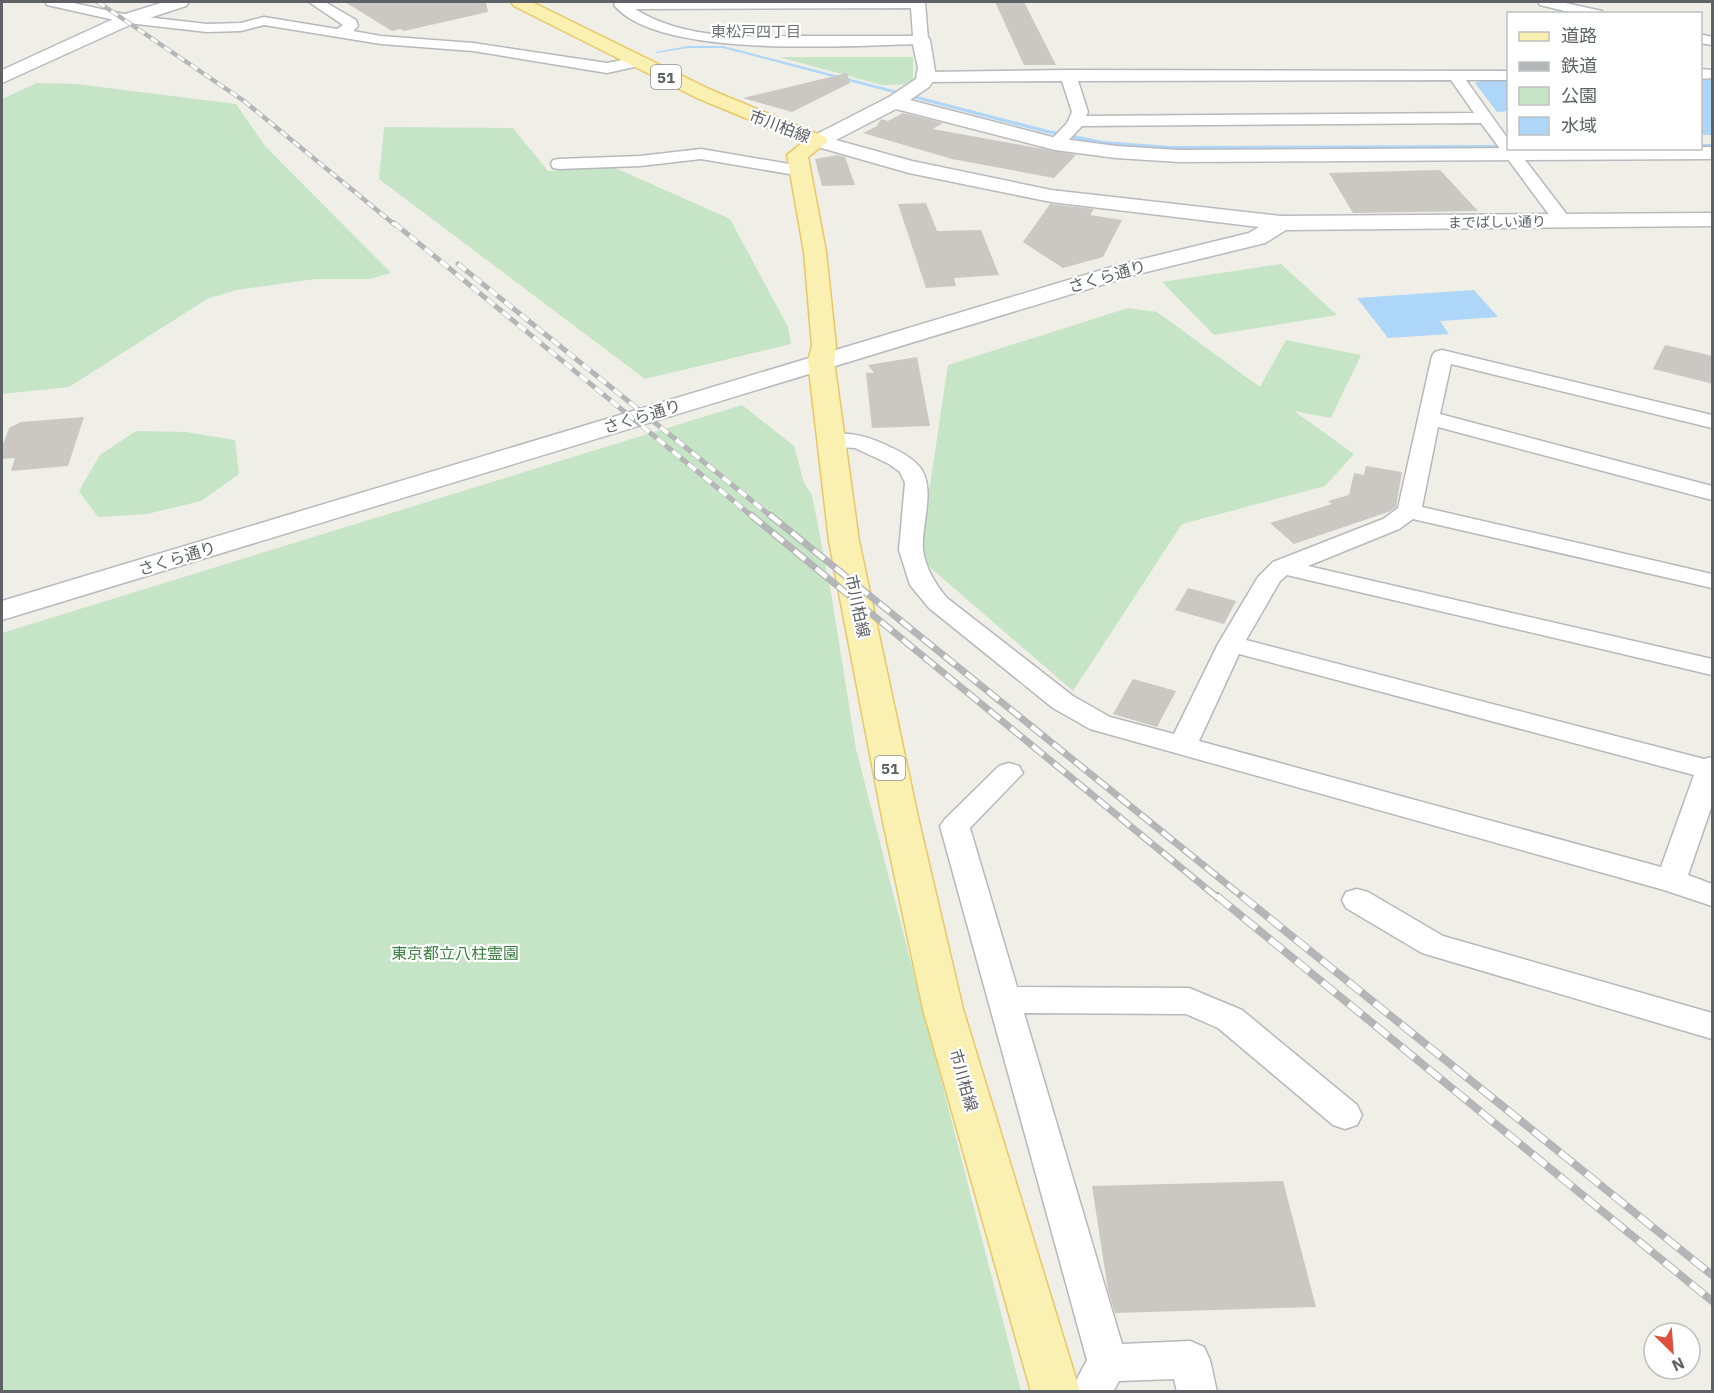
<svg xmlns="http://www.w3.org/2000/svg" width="1714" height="1393" viewBox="0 0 1714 1393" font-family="'IBM Plex Sans','Noto Sans JP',sans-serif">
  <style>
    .green { fill: #c5e5c6 }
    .water { fill: #add6f9 }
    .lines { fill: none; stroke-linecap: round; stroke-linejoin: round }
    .stream { fill: #add6f9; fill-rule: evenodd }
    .building { fill: #cbc8c4 }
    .street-casing { stroke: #b7b8bc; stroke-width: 3 }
    .secondary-casing { stroke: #b8babf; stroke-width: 3 }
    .primary-casing { stroke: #e8c767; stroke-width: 3 }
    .street { fill: #fff; fill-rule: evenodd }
    .secondary { fill: #fff; fill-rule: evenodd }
    .primary { fill: #f9f0b1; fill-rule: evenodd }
    .rail-far3-casing { stroke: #b4b5b6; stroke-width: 4.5 }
    .rail-far2-casing { stroke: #b4b5b6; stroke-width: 5 }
    .rail-far1-casing { stroke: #b4b5b6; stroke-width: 7 }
    .rail-casing { stroke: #b4b5b6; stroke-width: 8 }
    .rail-far3 { stroke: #fff; stroke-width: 3; stroke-dasharray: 8; stroke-linecap: butt }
    .rail-far2 { stroke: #fff; stroke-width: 4; stroke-dasharray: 10; stroke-linecap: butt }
    .rail-far1 { stroke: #fff; stroke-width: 4.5; stroke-dasharray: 14; stroke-linecap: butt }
    .rail { stroke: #fff; stroke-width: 6; stroke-dasharray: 17; stroke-linecap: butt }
    .labels { text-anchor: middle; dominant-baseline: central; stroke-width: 4.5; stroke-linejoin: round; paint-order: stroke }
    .far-street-label { font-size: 14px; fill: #5e6166; stroke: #fff }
    .far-neighbourhood-label { font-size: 15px; fill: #6f7378; stroke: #fff }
    .shield { fill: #fff; stroke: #8e9094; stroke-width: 1.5 }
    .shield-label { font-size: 15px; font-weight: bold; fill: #5e6166 }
    .street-label { font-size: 16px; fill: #5e6166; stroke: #fff }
    .park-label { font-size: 16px; fill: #3b8040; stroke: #fff }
  </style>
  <rect width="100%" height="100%" fill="#efeee7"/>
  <g class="green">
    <path d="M779,57H913V84L882,85Z"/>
    <path d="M37,83L76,84L236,104L265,146L391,273L370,279H315L236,290L207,299L69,387L2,394V99Z"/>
    <path d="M384,127L513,128L548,171L613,167L730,219L788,327L791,344L645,379L379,179Z"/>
    <path d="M1281,264L1337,315L1214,335L1162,282Z"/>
    <path d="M1128,308L1157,312L1260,387L1286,340L1361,355L1331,418L1294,411L1354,454L1325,486L1182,524L1073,691L919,558L948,365Z"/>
    <path d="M742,405L794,446L804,483L812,495L832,599L856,749L1021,1391H2V633Z"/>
    <path d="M136,431L186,432L235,440L239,474L201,501L147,514L98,517L79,491L100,455Z"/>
  </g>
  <g class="water">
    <path d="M1700,79H1712V135H1701Z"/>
    <path d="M1481,81H1508V114L1507,111L1497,112L1475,83Z"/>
    <path d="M1474,290L1498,317L1440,321L1449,334L1388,338L1357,298Z"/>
  </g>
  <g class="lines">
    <g class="stream">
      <path d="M688,46H723L1048,130L1103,141L1170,146L1508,145L1509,148L1170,150L1103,145L1046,133L723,48H688L657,53L655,52Z"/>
      <rect x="1700" y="144" width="12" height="4"/>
    </g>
  </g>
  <g class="building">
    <path d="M345,2H486L488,12L404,31L400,29L392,31Z"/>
    <path d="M995,2H1024L1056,65H1024Z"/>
    <path d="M847,73L850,83L792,112L743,98Z"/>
    <path d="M903,113L943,123L933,129L1076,155L1054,178L952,159L863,133L877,126L881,119L888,121Z"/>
    <path d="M837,155L845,157L855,185L822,186L815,159Z"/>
    <path d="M1440,170L1478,211L1353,213L1329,173Z"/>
    <path d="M926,203L937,231L981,230L999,275L954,278L956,286L926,288L898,204Z"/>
    <path d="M1050,204L1094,209L1090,215L1122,220L1103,257L1063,268L1023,242Z"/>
    <path d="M1665,345L1713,356V384L1653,369Z"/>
    <path d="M917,357L930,426L872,428L866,373H874L868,365Z"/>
    <path d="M84,417L68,466L11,471L15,458L2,459V447L9,428L21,422Z"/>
    <path d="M1366,466L1402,472L1396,507L1388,512L1294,544L1270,523L1332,504L1328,501L1349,495L1354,473L1364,475Z"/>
    <path d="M1188,588L1236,601L1224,624L1175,610Z"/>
    <path d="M1133,679L1176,691L1157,727L1113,714Z"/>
    <path d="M1283,1181L1316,1307L1115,1313L1108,1290L1092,1186Z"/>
  </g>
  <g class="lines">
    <g class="street-casing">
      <g id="street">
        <path d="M45,2H69L128,15L207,24L241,23L264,17L337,29L343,25L309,2H325L356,20L358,26L353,31L381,36L473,43L607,63L638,57L646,62L643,65L607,73L473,51L381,44L264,25L241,31L207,32L128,23L47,5Z"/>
        <path d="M616,2H925L928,40L921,44C853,45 658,60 614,5ZM911,8L913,36C876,36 839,36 802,36C746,37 685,40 635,9Z"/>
        <path d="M1538,2H1561L1602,11L1604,14H1577L1540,5Z"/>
        <path d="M1700,34L1712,37V45L1700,43Z"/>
        <path d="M1700,69L1712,70V78L1700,79Z"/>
        <path d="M1068,70L1508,71V80H1466L1508,139V148H1516L1571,220L1568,224H1556L1481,123L1082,126L1061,148L1055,149L1047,144L1067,123L1072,112L1062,81L928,82L920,77L928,72ZM1451,80L1474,113L1086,116L1088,112L1078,81Z"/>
        <path d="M701,149L801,166L807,167L810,171L807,175L801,176L701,159L640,166L559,169L553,168L551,164L553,160L559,159L640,156Z"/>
        <path d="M1442,350L1712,415V428L1451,364L1440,414L1712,486V500L1438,427L1422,507L1712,574V588L1413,519L1399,529L1308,566L1712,659V675L1287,575L1280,581L1246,640L1704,759L1712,757V805L1688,875L1712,884V906L1664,890L1090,729L1053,708L929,608L910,585L899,550L905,483L900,472L889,464L855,448L823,446L820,441L823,436C846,431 865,435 886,445C897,450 908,455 917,464C938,484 921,523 923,549C925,567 935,584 947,598L1073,696L1110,717L1174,734L1218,644L1258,577L1273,562L1383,519L1398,508L1432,356L1435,352ZM1239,654L1694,775L1661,867L1199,741Z"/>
        <path d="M1009,763L1019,766L1023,773L970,828L1017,987L1189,988L1242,1010L1357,1105L1362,1115L1357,1125L1345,1129L1333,1125L1218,1028L1186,1014L1024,1013L1122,1344L1190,1341L1204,1347L1210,1360L1217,1392H1177L1174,1379L1119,1381L1113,1392H1070L1087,1360L940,826L945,819L999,766Z"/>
        <path d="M1357,889L1368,892L1443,936L1712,1013V1039L1422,953L1346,908L1342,900L1346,892Z"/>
      </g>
    </g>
    <g class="secondary-casing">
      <g id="secondary">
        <path d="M164,2H189L186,6L134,23L2,83V70L122,15Z"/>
        <path d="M921,35L927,36L930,40L936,77L929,87L910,100L1056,138L1116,146L1179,150L1712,147V159L1179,162L1116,158L1055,150L896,109L836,140L912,161L1051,190L1281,216L1712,213V226L1286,230L1265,243L1134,275L2,620V601L1118,265L1249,233L1259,227L1051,202L909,173L811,145L808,141L811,137L889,97L916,79L918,68L912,40L915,36Z"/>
      </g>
    </g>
    <g class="primary-casing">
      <path id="primary" d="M511,2H532L711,90L825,137L828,141L808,157L826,252L836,346L834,361L859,541L918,817L963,1009L1080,1392H1031L923,1009L882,817L829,541L808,361L812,346L804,252L787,155L803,142L697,98L514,6Z"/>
    </g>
    <use href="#street" class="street"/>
    <use href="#secondary" class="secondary"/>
    <use href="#primary" class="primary"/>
    <g class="rail-far3-casing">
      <path id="rail-far3" d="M98,2L244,101L395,225"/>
    </g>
    <g class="rail-far2-casing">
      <g id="rail-far2">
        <path d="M394,223L753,517"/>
        <path d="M458,264L772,517"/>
      </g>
    </g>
    <g class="rail-far1-casing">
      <g id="rail-far1">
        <path d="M751,515L1218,898"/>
        <path d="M770,515L1244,898"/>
      </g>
    </g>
    <g class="rail-casing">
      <g id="rail">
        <path d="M1217,896L1712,1301"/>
        <path d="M1242,896L1712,1275"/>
      </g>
    </g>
    <use href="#rail-far3" class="rail-far3"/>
    <use href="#rail-far2" class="rail-far2"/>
    <use href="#rail-far1" class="rail-far1"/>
    <use href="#rail" class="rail"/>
  </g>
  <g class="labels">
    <g class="far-street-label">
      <text transform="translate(1497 222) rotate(-1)">までばしい通り</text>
    </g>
    <g class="far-neighbourhood-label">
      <text x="756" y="31">東松戸四丁目</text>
    </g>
    <g class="shield">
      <rect x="651" y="65" width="30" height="24" rx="4.5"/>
      <rect x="875" y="756" width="30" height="24" rx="4.5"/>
    </g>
    <g class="shield-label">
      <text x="666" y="77">51</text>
      <text x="890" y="768">51</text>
    </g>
    <g class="street-label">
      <text transform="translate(780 126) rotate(21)">市川柏線</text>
      <text transform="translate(1107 276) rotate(-16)">さくら通り</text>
      <text transform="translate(642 416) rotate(-17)">さくら通り</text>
      <text transform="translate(177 558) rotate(-17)">さくら通り</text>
      <text transform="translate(858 606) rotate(78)">市川柏線</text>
      <text transform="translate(964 1080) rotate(74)">市川柏線</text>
    </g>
    <g class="park-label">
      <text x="455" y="953">東京都立八柱霊園</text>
    </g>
  </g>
  <rect width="1714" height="1393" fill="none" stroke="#5e6166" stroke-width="6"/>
  <rect x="1507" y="12" width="195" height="138" fill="#ffffff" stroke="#bfc0c2" stroke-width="1.5"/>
  <rect x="1519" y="32" width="30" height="9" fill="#f9f0b1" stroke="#bfc0c2" stroke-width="1.5"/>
  <text x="1561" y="42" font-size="18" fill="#5e6166">道路</text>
  <rect x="1519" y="62" width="30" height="9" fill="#b4b5b6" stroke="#bfc0c2" stroke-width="1.5"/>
  <text x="1561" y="72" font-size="18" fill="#5e6166">鉄道</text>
  <rect x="1519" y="87" width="30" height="18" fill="#c5e5c6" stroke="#bfc0c2" stroke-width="1.5"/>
  <text x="1561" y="102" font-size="18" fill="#5e6166">公園</text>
  <rect x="1519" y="117" width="30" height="18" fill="#add6f9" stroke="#bfc0c2" stroke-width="1.5"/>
  <text x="1561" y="132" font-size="18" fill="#5e6166">水域</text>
  <g transform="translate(1672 1351) rotate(155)"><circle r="28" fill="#ffffff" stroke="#bfc0c2" stroke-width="1.5"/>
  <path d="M0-4.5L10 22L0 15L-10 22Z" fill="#dd4f3e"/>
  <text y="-9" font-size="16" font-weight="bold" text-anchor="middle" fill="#5e6166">N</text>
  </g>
</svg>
